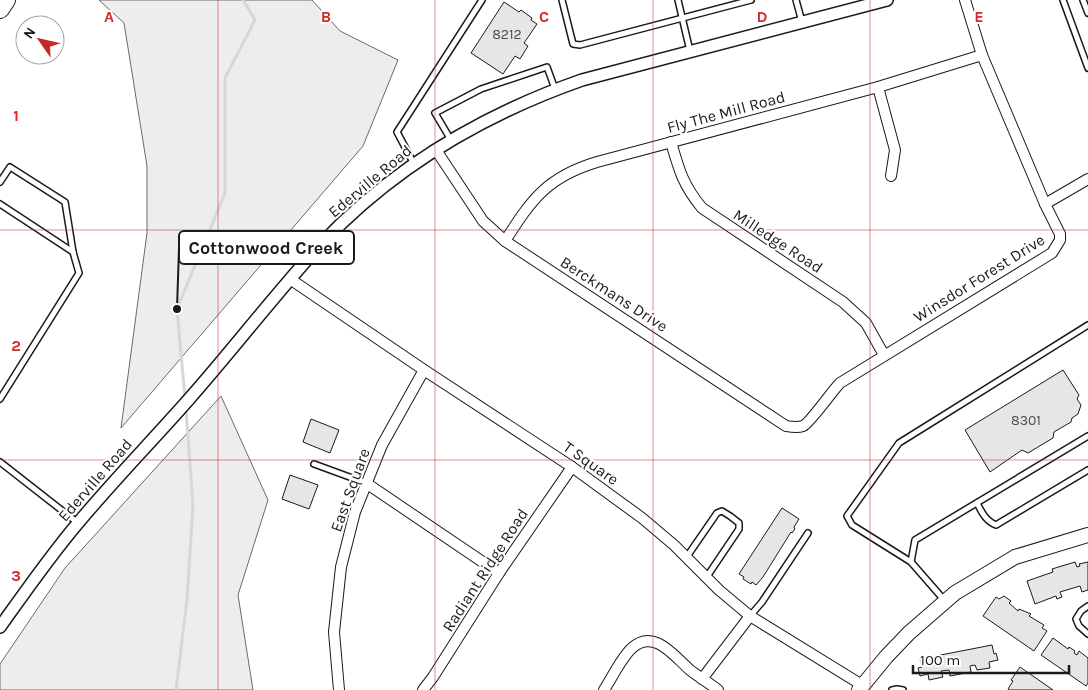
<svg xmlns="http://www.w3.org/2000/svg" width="1088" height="690" viewBox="0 0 1088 690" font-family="Karla,sans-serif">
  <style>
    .green { fill: #ededed; stroke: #6a6a6a }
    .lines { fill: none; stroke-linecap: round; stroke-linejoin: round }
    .stream { stroke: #d7d7d7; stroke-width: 3 }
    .building { fill: #e6e6e6; stroke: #1a1a1a }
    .service-casing { stroke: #1a1a1a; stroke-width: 8 }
    .minor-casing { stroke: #1a1a1a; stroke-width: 12 }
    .tertiary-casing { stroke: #1a1a1a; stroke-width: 14 }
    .secondary-casing { stroke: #1a1a1a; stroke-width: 16 }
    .motorway-casing { stroke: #1a1a1a; stroke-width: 20 }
    .service { stroke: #fff; stroke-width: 5 }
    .minor { stroke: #fff; stroke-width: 10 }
    .tertiary { stroke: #fff; stroke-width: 11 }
    .secondary { stroke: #fff; stroke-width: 14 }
    .motorway { stroke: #fff; stroke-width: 18 }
    .grid { fill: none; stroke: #d62828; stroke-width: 1; stroke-opacity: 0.55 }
    .labels { text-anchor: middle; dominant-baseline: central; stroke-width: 4; stroke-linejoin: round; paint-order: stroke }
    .number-label { font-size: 14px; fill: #4d4d4d }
    .street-label { font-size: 16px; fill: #1a1a1a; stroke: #fff }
    .grid-label { font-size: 16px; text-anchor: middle; font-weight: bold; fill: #d62828; stroke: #fff; stroke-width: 4; stroke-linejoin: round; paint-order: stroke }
    .leader { fill: none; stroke: #1a1a1a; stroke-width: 2 }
    .callout-dot { fill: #1a1a1a; stroke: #fff; stroke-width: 2 }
    .callout { fill: #fff; stroke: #1a1a1a; stroke-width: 2 }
    .callout-label { font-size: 18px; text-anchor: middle; font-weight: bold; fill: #1a1a1a }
  </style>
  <rect width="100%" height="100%" fill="#fff"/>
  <g class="green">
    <path d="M99,0H312L340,31L398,60L363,146L121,428L147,233V166L124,23Z"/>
    <path d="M221,396L268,500L238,595L253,690H0V664L65,568Z"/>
  </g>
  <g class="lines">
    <g class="stream">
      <path d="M185,398L177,309L225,193V78L255,20L243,0"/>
      <path d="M176,690L187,599L193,505L186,409"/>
    </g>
  </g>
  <g class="building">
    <path d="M504,2L519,12L521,10L532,18L531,20L537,24L524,43L528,46L520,59L515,56L503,74L471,53Z"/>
    <path d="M1063,370L1079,395L1077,399L1081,405L1078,414L1072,418L1071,422L1054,432L1053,438L1028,453L1022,450L990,472L965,430Z"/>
    <path d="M311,419L339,430L330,453L303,442Z"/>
    <path d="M290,475L318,485L309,509L282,499Z"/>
    <path d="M782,508L799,519L794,527L795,529L792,533L791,532L763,577L756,585L752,582L751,584L743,579L744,577L739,574Z"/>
    <path d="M1075,562L1077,567L1080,566L1079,564L1088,562V590L1082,592L1080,586L1060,592L1062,597L1057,599L1056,596L1035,604L1027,581L1053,572L1052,569Z"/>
    <path d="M1004,596L1011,601L1009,603L1018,611L1019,609L1031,614L1029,616L1044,625L1042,628L1047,631L1034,651L983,616L996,597L999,599Z"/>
    <path d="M1053,638L1068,649L1069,647L1075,651L1074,653L1077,655L1079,651L1088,658V683L1086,686L1041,655Z"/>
    <path d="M992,645L994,654L996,653L998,660L989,662L990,668L977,670L975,665L970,666L971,672L950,676L949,670L941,671L943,677L929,680L928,674L920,676L918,668L922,667L920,659Z"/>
    <path d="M1020,667L1053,690H1010L1008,689L1013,681L1011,680Z"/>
  </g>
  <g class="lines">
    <g class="service-casing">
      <g id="service">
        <path d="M562,0L573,44L580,45L751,0"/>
        <path d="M678,0L690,51"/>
        <path d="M796,0L802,22"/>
        <path d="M1063,0L1088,68"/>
        <path d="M1083,0L1088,13"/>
        <path d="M451,140L435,113L481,89L547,67L555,89"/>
        <path d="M414,164L397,132L482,0"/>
        <path d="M0,182L10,167L65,202L73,252L79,273L0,399"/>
        <path d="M0,204L73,252"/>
        <path d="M0,462L78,523"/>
        <path d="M314,464L366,483"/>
        <path d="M977,503C982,513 986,521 996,525L1088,470"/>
        <path d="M686,558L717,513L722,511L730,516L739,523V529L706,578"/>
        <path d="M911,562L852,525L847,516L899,443L1088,325"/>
        <path d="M945,601L911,562L915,540L1088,436"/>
        <path d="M1088,606L1081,611L1076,619L1079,626L1088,634"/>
        <path d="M750,616L762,602L808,533"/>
        <path d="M892,690L897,689L903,690"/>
      </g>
    </g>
    <g class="minor-casing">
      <g id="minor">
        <path d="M878,87L895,150L891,176"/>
        <path d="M671,142C679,170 683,185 702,208L843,302L866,323L884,355"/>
        <path d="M436,150L483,221L505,241L786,426C792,427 797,428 803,426C810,423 832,391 840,383L1052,253L1060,240V234L1045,204L982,55L965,0"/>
        <path d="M1045,204L1088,179"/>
        <path d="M505,241C532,199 547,177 597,162L878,87L982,55"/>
        <path d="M290,279L424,370L572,467L642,518L674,545L719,590L750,616L862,685"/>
        <path d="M366,483L499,573"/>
        <path d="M702,679L750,616"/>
        <path d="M339,690L334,632L341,567L355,512L382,445L424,370"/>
        <path d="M423,690L433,677L499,573L572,467"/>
        <path d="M604,690C612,678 621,658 632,648C654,628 674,656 690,670C699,677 709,683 718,690"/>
      </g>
    </g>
    <g class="tertiary-casing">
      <path id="tertiary" d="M0,627C25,592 50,556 78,523C114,480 153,440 190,398C235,347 276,293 322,243C395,166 482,115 582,80L887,0"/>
    </g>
    <g class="secondary-casing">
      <path id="secondary" d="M859,690L886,657L909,633L955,593L1015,557L1088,535"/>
    </g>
    <g class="motorway-casing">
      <path id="motorway" d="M0,9L6,0"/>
    </g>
    <use href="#service" class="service"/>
    <use href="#minor" class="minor"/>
    <use href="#tertiary" class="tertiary"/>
    <use href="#secondary" class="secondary"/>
    <use href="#motorway" class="motorway"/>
  </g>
  <path class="grid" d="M218,0V690M435,0V690M653,0V690M870,0V690M0,230H1088M0,460H1088"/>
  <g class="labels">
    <g class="number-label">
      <text x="507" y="34">8212</text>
      <text x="1026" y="420">8301</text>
    </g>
    <g class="street-label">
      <text transform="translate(726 112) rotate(-15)">Fly The Mill Road</text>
      <text transform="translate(370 181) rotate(-40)">Ederville Road</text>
      <text transform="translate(778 241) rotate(33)">Milledge Road</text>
      <text transform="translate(979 278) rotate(-32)">Winsdor Forest Drive</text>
      <text transform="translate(614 294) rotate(33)">Berckmans Drive</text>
      <text transform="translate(591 463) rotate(35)">T Square</text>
      <text transform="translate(95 480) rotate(-49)">Ederville Road</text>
      <text transform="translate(350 490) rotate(-70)">East Square</text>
      <text transform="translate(485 570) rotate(-57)">Radiant Ridge Road</text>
    </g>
  </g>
  <g class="grid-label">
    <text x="109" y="22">A</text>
    <text x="326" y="22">B</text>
    <text x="544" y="22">C</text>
    <text x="762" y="22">D</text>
    <text x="979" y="22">E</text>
    <text x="16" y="121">1</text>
    <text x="16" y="351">2</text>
    <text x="16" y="581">3</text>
  </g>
  <path class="leader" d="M177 309L179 248"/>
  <circle class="callout-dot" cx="177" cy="309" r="5"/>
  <rect class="callout" x="179" y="231" width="175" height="33" rx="5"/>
  <g class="callout-label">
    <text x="266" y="254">Cottonwood Creek</text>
  </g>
  <g transform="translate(40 40) rotate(304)"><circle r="24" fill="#ffffff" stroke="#a3a3a3"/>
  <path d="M0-4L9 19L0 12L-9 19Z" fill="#c62828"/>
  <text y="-8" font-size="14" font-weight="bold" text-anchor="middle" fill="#1a1a1a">N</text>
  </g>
  <path d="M913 665v8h156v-8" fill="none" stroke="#1a1a1a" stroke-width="2.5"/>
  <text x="920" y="665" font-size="15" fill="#1a1a1a" stroke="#ffffff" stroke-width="4" paint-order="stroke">100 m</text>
</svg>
